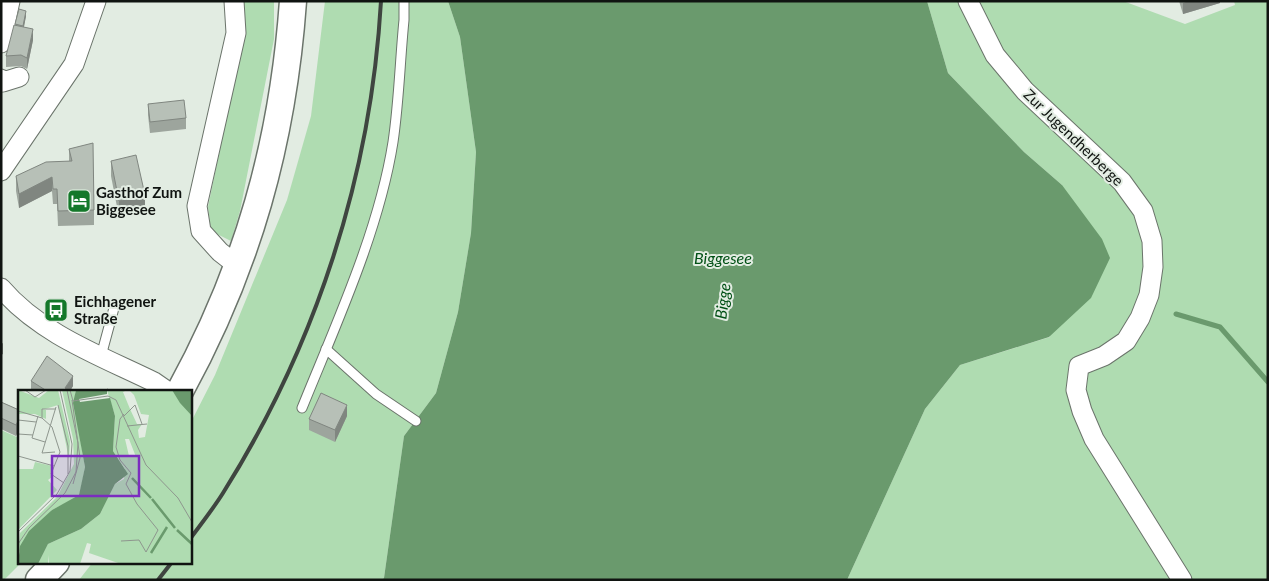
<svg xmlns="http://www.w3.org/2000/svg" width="1269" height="581" viewBox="0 0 1269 581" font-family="Lato,sans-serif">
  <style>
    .green { fill: #afdcb1 }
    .water { fill: #6a9a6d }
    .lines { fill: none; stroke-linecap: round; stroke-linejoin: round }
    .stream { stroke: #6a9a6d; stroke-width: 5 }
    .service-casing { stroke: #6b746b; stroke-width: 11 }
    .minor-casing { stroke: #6b746b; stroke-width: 21 }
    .secondary-casing { stroke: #6b746b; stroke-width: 29 }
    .service { stroke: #fff; stroke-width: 9 }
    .minor { stroke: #fff; stroke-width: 19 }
    .secondary { stroke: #fff; stroke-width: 26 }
    .rail { stroke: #3f4540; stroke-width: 4 }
    .wall { fill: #9da59d }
    .shaded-wall { fill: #808680 }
    .building { fill: #b7c0b7; stroke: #808680 }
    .labels { text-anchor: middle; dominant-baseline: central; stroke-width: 4; stroke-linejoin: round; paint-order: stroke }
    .street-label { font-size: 15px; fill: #101411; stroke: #e2ece2 }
    .poi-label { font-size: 15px; font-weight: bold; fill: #101411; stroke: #e2ece2; text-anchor: start }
    .water-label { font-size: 16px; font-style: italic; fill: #005015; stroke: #e2ece2 }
    .inset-river { fill: none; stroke: #6a9a6d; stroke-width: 2.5 }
    .inset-road { fill: none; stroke: #8e968e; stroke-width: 1 }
    .view { fill: #7b2cbf; fill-opacity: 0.15; stroke: #7b2cbf; stroke-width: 2.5 }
    .inset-edge { fill: none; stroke: #101411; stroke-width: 2.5 }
  </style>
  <rect width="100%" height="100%" fill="#e2ece2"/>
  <g class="green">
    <path d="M242,1H274V39L240,211L231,241L211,231L208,207L243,37Z"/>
    <path d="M325,1H448L460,37L476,152L471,233L458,312L436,393L404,436L384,578L382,580H79L93,562H190V424L215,375L287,200L311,116Z"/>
    <path d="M927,1H1123L1185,24L1235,5L1234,1H1268V580H847L925,409L960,365L1050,337L1062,185L1024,152L948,73Z"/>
    <path d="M1,430L19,438V562H22L4,580H1Z"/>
  </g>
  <path class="water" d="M448,1H927L948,73L1024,152L1062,185L1102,239L1110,258L1091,298L1049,337L960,365L925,409L847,580H382L384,578L404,436L436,393L458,312L471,233L476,152L460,37Z"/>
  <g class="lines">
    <path class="stream" d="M1176,314L1220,327L1268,382"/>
    <g class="service-casing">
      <g id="service">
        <path d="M326,349L376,394L416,421"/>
        <path d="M101,356L114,308"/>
        <path d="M302,408C336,324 379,231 393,142C399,102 400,60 404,20V1"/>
      </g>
    </g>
    <g class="minor-casing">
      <g id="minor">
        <path d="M234,1L236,33L197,206L201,231L220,252L238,266"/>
        <path d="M968,1L995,55L1025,91L1122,182L1143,211L1152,241L1153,267L1149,295L1140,318L1126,341L1104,356L1079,366L1076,390L1082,411L1094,439L1182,580"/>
        <path d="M1,43L10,1"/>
        <path d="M1,79L3,82L19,77"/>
        <path d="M1,171L74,64L96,1"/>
        <path d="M1,288C40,334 101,356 154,382L167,391"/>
      </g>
    </g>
    <g class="secondary-casing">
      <g id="secondary">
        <path d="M180,391C248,267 283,142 293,1"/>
        <path d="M39,580L56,562"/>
      </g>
    </g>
    <use href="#service" class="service"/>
    <use href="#minor" class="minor"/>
    <use href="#secondary" class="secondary"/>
    <g class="rail">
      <path d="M190,539C201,524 213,509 223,493C316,345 371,176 381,1"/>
      <path d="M158,580L172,562"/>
    </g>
  </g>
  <g class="wall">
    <path d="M1179,1H1220V3L1183,14Z"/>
    <path d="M19,9L26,16L24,27L33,40L27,69L21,66L6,67V56L15,25Z"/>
    <path d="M148,104L186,118V129L150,133L148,115Z"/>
    <path d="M69,149L94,210V225L58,226L57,204H53L52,191L19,208L16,191V176L69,161Z"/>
    <path d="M111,161L145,211L119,217L111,176Z"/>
    <path d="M31,381L73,386L70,391H33L31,390Z"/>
    <path d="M1,402L19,410L16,436L1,429Z"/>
    <path d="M347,416L335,442L309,430V419Z"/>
  </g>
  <g class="shaded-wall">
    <path d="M1189,1H1220V3L1183,14V3Z"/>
    <path d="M26,11V16L23,31V26Z"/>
    <path d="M33,29V40L27,69V58Z"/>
    <path d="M52,177V191L19,208V194Z"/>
    <path d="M145,195V211L119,217V201Z"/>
    <path d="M3,343V354L1,355V344Z"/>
    <path d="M73,376V386L70,391H65V388Z"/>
    <path d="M347,405V416L335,442V430Z"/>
    <path d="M19,419V430L16,436V425Z"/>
  </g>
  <g class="building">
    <path d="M19,9L26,11L23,26L15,24Z"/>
    <path d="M14,25L33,29L27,58L21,55L6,56Z"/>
    <path d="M184,100L186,118L150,122L148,104Z"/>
    <path d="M93,143L94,210L58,211L57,189H53L52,177L19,194L16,176L46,162L72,161L69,149Z"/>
    <path d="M136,155L145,195L119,201L111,161Z"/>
    <path d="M47,356L73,376L65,388L69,391H47L31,381Z"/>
    <path d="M107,389L112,391H105Z"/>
    <path d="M321,393L347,405L335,430L309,419Z"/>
    <path d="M1,402L19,410V419L16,425L1,418Z"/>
  </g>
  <defs>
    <g id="hotel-square" transform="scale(1.25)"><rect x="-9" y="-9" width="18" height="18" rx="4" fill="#14782a" stroke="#e2ece2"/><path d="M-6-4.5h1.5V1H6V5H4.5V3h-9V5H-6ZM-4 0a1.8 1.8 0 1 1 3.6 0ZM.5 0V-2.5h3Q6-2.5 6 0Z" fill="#fff"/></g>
    <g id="bus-square" transform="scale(1.25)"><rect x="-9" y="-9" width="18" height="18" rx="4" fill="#14782a" stroke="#e2ece2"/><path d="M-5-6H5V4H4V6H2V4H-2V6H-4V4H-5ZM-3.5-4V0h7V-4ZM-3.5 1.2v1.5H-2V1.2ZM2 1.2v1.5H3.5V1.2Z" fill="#fff"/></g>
  </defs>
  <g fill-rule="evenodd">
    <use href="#hotel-square" x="79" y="201"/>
    <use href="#bus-square" x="56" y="310"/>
  </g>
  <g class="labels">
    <g class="street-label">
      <text transform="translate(1074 137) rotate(44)">Zur Jugendherberge</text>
    </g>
    <g class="poi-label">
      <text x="96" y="192">Gasthof Zum<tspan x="96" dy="17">Biggesee</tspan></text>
      <text x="74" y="301">Eichhagener<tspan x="74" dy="17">Straße</tspan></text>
    </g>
    <g class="water-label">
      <text x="723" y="257">Biggesee</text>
      <text transform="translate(722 301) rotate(-83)">Bigge</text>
    </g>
  </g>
  <g transform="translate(18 390)">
    <rect width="174" height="174" fill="#e2ece2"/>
    <path d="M0,0L21,8L31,0H40L52,51L51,69L40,15L24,20H28V29L17,24H0ZM44,0H58L56,13L67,77L64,93L61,106L34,120L0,163L2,143L39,107L56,74L55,49ZM89,0H109L105,2L112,19L119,34H124L120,40L121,48L127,47L131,25L123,24L116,5L111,0H154L174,26V174H103L71,163L73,154L69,153L62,174H31L30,165V174H20L30,154L63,139L82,124L97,94L106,89L107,79L95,61L97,26ZM107,49H111L118,67L111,66ZM17,72L34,76V87L30,90L39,100L0,140V79H15Z" fill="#afdcb1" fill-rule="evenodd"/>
    <path d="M58,0H89V4L61,9L62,12L92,8L97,26L95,61L110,84L97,94L82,124L63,139L30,154L20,174H0L2,156L11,141L34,120L61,105L67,77L55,13ZM154,0H174V26L162,13Z" fill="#6a9a6d"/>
    <path class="inset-river" d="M114,88L133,108M134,109L157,138M159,140L174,154M133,163L149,137"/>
    <path class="inset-road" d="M7,0L17,7L28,0M52,0L55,11L90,6L98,10L128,75L160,108L174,132M54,10L62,68L55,94M40,15L50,56V84M0,21L24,28L34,37L42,62L33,84L46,93M106,24L102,29L98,57L102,70L113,83L108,94L119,114L140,140L128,162M20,26L14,48L27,52M106,26L117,15L124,34M24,28V19H38M0,30L18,32M109,36L129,34M0,44L15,45M37,62L24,63L38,17M0,66L36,76M0,142L39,104L52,81L54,54L42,0M103,151L121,150L128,162M0,154L11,138L47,103L58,82L60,53L49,0"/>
    <path class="view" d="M34,66H121V106H34Z"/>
    <rect width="174" height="174" class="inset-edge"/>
  </g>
  <rect width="1269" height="581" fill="none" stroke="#101411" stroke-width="5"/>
</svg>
